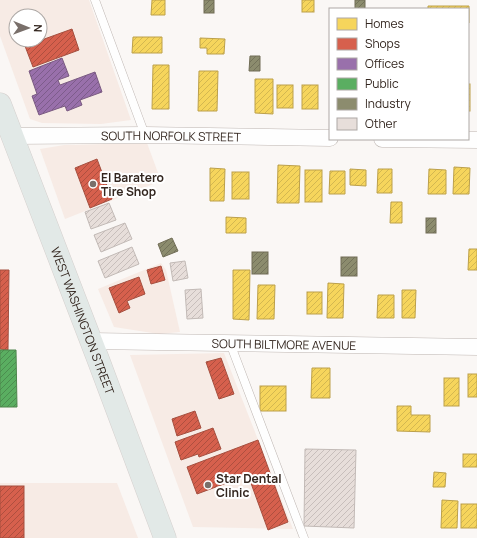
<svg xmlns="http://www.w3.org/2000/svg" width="477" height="538" viewBox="0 0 477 538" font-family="Manrope,sans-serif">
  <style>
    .built { fill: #f7ebe5; fill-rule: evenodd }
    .homes { fill: url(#homes-hatch); stroke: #bca04a }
    .shops { fill: url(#shops-hatch); stroke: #a54f3f }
    .offices { fill: url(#offices-hatch); stroke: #7a5a81 }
    .public { fill: url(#public-hatch); stroke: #4e854d }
    .industry { fill: url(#industry-hatch); stroke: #716d56 }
    .building { fill: url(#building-hatch); stroke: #c2bab6 }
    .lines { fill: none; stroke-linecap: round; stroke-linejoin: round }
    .lane-casing { stroke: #beb6b2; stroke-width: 9 }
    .street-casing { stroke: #beb6b2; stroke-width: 17 }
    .primary-casing { stroke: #d5d0ce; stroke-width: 23 }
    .lane { stroke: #fefefe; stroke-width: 8 }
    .street { stroke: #fefefe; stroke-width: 16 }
    .primary { stroke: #e2e9e7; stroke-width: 22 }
    .poi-dot { fill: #796f6a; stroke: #fff; stroke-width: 1.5 }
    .labels { text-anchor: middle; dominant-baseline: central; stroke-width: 4; stroke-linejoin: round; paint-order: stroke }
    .street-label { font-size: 12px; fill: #33261f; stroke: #fff }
    .poi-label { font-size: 12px; font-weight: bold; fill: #33261f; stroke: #fff; text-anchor: start }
  </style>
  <defs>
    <pattern id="homes-hatch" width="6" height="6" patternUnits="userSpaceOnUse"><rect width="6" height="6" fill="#f6d55c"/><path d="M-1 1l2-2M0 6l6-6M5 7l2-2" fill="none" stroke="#d3b750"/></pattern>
    <pattern id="shops-hatch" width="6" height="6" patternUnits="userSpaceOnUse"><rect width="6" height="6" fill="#d6604d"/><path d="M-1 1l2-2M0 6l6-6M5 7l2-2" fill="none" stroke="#ae4f3f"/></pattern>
    <pattern id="offices-hatch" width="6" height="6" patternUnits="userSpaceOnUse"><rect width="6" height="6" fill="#9970ab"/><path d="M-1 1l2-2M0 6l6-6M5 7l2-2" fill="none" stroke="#7d5c8b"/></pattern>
    <pattern id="public-hatch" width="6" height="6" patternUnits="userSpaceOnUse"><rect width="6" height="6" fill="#5aae61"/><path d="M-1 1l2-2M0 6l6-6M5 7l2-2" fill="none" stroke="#4b8d4f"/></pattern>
    <pattern id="industry-hatch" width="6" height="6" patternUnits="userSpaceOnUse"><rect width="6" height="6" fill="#8c8c6e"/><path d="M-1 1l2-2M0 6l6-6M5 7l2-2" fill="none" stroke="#73725a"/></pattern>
    <pattern id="building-hatch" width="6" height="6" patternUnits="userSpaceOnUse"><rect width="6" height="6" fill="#e7deda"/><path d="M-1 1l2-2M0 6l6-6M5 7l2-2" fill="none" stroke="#c7bebb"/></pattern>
  </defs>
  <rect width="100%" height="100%" fill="#faf7f5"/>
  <g class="built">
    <path d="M0,0H89L131,120L101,124L42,123L30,119L0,36ZM16,16H40V40H16Z"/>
    <path d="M147,143L161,181L65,219L40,149L64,145Z"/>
    <path d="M161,263L166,270L180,332L159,334L114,327L98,289Z"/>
    <path d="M224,353L293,529L193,527L130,355Z"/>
    <path d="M0,483H117L138,538H0Z"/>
  </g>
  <g class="homes">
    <path d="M152,0H165V15H151Z"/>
    <rect x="302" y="0" width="12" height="12"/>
    <path d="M428,6H469V23H468V9H428Z"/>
    <path d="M133,37H162V53H132Z"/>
    <path d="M200,38L225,39L224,54H207V48H200Z"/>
    <path d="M153,65H169V109H152Z"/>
    <path d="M199,71H218L217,111H198Z"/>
    <path d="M255,79H273V114L255,113Z"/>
    <rect x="468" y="84" width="2" height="27"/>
    <rect x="277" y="85" width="16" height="23"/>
    <rect x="302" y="85" width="16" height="24"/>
    <path d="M278,165L300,166L299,203H277Z"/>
    <path d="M454,167L470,168L469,194H453Z"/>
    <path d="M210,168L225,169L224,201H210Z"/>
    <path d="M350,169L366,170V186L350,185Z"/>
    <path d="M378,169H392V193H377Z"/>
    <path d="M429,169L446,170V194H428Z"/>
    <rect x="305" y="170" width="17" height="32"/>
    <path d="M330,171H345V194H329Z"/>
    <rect x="232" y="172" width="17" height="27"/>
    <path d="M391,202H402V223H390Z"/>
    <path d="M226,217L246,218V233H226Z"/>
    <path d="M469,249H477V270H468Z"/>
    <path d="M233,270H250L249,320L233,319Z"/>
    <path d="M328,283L344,284L343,318H327Z"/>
    <path d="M258,285H275L274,319H257Z"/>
    <path d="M402,290H416L415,318H402Z"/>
    <rect x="307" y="292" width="15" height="22"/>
    <path d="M378,295H394V318H377Z"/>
    <path d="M312,368H330V398H311Z"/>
    <rect x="468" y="374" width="9" height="23"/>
    <rect x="444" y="378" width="15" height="28"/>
    <rect x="260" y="386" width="26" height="25"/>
    <path d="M397,406H411V415H430V432L397,431Z"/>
    <rect x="463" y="454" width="14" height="13"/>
    <path d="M434,472L446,473L445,487H433Z"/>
    <path d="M442,500L458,501L457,528H441Z"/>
    <rect x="461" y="504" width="16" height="24"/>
  </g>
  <g class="shops">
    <path d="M72,29L79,50L33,67L25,46Z"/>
    <path d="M97,159L112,199L90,208L75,168Z"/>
    <path d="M161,266L165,280L151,284L147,270Z"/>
    <path d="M0,270H9L8,350L0,349Z"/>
    <path d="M139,277L145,294L127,301L130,308L119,313L109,288Z"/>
    <path d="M221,358L234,394L219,399L206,362Z"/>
    <path d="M195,411L201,428L177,436L172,419Z"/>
    <path d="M213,428L221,449L199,457L198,454L181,460L175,442Z"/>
    <path d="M258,440L288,522L268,530L248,475L197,494L187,467Z"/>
    <rect x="0" y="486" width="24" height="52"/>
  </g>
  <path class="offices" d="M62,58L69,76L58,80L60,85L95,72L102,92L80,100L82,105L67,111L65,106L39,115L32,96L37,94L29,71Z"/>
  <path class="public" d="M0,350H16L17,407H0Z"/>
  <g class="industry">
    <rect x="204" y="0" width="10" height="13"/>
    <rect x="355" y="0" width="10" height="9"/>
    <path d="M250,56H260V71H249Z"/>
    <rect x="426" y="218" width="10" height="15"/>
    <path d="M172,238L178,251L163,257L158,244Z"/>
    <rect x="252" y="252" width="16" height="22"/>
    <rect x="341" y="257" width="16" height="19"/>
  </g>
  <g class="building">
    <path d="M109,203L116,220L91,229L85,212Z"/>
    <path d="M125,223L132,239L101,252L94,235Z"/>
    <path d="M132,247L139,264L105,278L98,261Z"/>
    <path d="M185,261L188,278L173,281L170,263Z"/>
    <path d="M201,289L203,318L187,319L185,290Z"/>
    <path d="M305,449L356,450L354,528L304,526Z"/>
  </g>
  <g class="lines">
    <g class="lane-casing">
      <g id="lane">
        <path d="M95,0L145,135"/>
        <path d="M230,343L304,538"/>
      </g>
    </g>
    <g class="street-casing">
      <g id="street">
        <path id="s1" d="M12,136L145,135L330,138"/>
        <path d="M382,139L477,140"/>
        <path id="s2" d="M91,341L477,347"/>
      </g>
    </g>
    <g class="primary-casing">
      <g id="primary">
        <path id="s3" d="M0,104L98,359L165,538"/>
      </g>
    </g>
    <use href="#lane" class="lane"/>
    <use href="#street" class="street"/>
    <use href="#primary" class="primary"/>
  </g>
  <g class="poi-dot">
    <circle cx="93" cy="184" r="4"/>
    <circle cx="208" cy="485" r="4"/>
  </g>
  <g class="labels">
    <g class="street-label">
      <text stroke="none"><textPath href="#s1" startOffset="159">SOUTH NORFOLK STREET</textPath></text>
      <text stroke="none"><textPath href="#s3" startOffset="232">WEST WASHINGTON STREET</textPath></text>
      <text stroke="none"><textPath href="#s2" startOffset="193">SOUTH BILTMORE AVENUE</textPath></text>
    </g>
    <g class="poi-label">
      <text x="101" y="177">El Baratero<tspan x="101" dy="14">Tire Shop</tspan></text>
      <text x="216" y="478">Star Dental<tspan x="216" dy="14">Clinic</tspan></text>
    </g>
  </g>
  <rect x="329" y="8" width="140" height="132" fill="#ffffff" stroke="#ada8a5"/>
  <rect x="337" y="18" width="20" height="12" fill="#f6d55c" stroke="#ada8a5"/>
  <text x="365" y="28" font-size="12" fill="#33261f">Homes</text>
  <rect x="337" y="38" width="20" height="12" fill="#d6604d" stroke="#ada8a5"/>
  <text x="365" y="48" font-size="12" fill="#33261f">Shops</text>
  <rect x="337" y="58" width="20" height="12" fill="#9970ab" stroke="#ada8a5"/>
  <text x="365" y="68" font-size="12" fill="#33261f">Offices</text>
  <rect x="337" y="78" width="20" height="12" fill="#5aae61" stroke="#ada8a5"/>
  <text x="365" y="88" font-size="12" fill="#33261f">Public</text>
  <rect x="337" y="98" width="20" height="12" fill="#8c8c6e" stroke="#ada8a5"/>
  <text x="365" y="108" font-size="12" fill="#33261f">Industry</text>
  <rect x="337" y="118" width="20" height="12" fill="#e7deda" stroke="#ada8a5"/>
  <text x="365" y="128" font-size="12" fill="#33261f">Other</text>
  <g transform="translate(28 28) rotate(91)"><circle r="19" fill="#ffffff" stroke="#ada8a5"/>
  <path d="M0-3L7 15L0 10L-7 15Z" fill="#796f6a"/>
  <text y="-6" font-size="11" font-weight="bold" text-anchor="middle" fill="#33261f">N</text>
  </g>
</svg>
